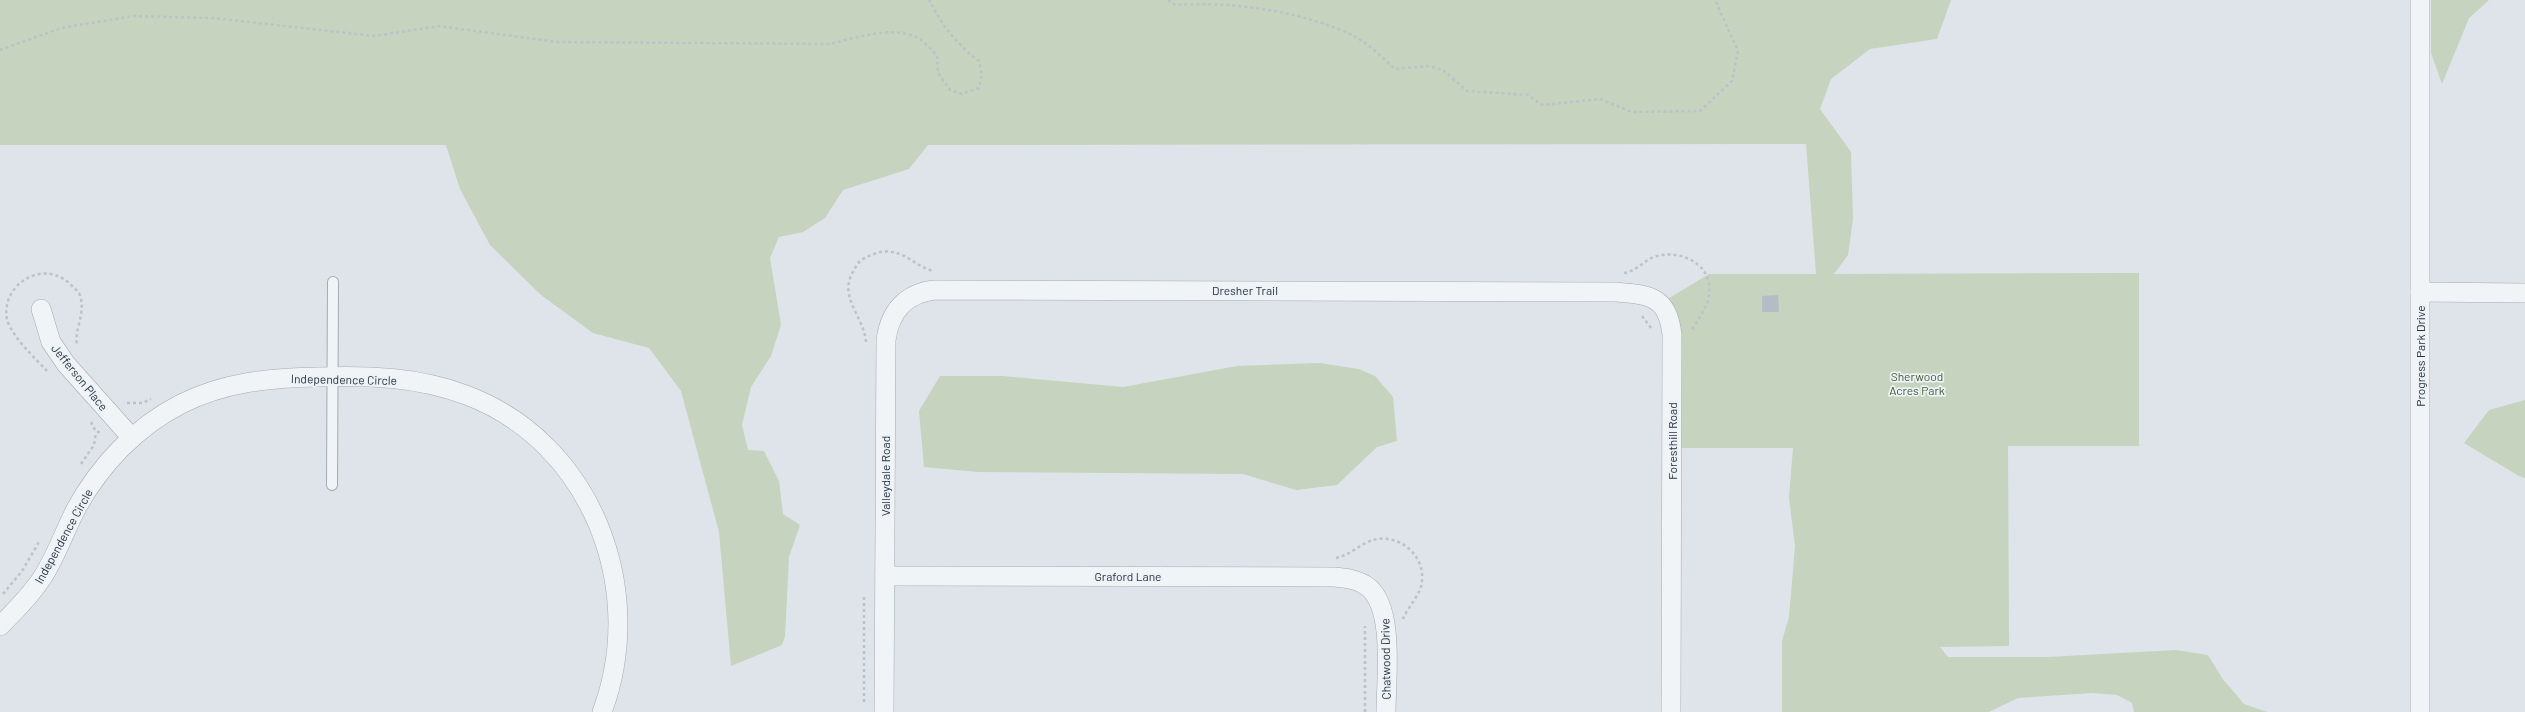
<svg xmlns="http://www.w3.org/2000/svg" width="2525" height="712" viewBox="0 0 2525 712" font-family="Barlow,sans-serif">
  <style>
    .green { fill: #c6d3be }
    .building { fill: #b4bdc6 }
    .lines { fill: none; stroke-linecap: round; stroke-linejoin: round }
    .service-casing { stroke: #a3abb3; stroke-width: 12 }
    .minor-casing { stroke: #a3abb3; stroke-width: 20 }
    .path { stroke: #bcc2c8; stroke-width: 2.5; stroke-dasharray: 3 3; stroke-linecap: butt }
    .service { stroke: #f1f4f7; stroke-width: 10 }
    .minor { stroke: #f1f4f7; stroke-width: 19 }
    .labels { text-anchor: middle; dominant-baseline: central; stroke-width: 3.5; stroke-linejoin: round; paint-order: stroke }
    .street-label { font-size: 12px; fill: #263341; stroke: #edf2f6 }
    .park-label { font-size: 12px; fill: #405e32; stroke: #edf2f6 }
  </style>
  <rect width="100%" height="100%" fill="#dee4e9"/>
  <g class="green">
    <path d="M0,0H1951L1937,39L1870,49L1831,79L1820,109L1851,152L1853,219L1848,255L1834,274L2139,273V446H2008L2009,646L1940,647L1948,657H2048L2176,650L2208,655L2222,678L2244,704L2267,712H2134L2132,703L2117,695L2093,693L2018,698L1989,712H1782V641L1789,617L1795,546L1789,498L1793,448H1672L1661,303L1709,274H1816L1806,144L928,145L909,169L843,190L825,218L803,232L779,237L770,258L781,325L771,356L751,387L742,425L748,450L764,451L779,481L783,514L800,525L789,557L785,636L782,645L731,666L719,532L681,391L649,348L593,333L541,295L490,245L460,189L446,145H0Z"/>
    <path d="M2431,0H2489L2469,18L2442,84L2431,53Z"/>
    <path d="M1319,363L1359,369L1375,376L1393,397L1397,441L1377,447L1337,485L1296,490L1243,474L978,472L924,467L919,411L940,376H1003L1123,387L1237,366Z"/>
    <path d="M2525,400V478L2519,476L2464,443L2489,410Z"/>
  </g>
  <path class="building" d="M1778,295L1779,312H1762V296Z"/>
  <g class="lines">
    <g class="service-casing">
      <path id="service" d="M332,485L333,282"/>
    </g>
    <g class="minor-casing">
      <g id="minor">
        <path d="M2420,0V712"/>
        <path d="M2420,292L2525,293"/>
        <path d="M41,309L51,342L66,364L132,438"/>
        <path d="M885,576L1333,577C1345,578 1358,579 1368,587C1395,608 1386,680 1386,712"/>
        <path d="M0,626C15,611 30,596 42,578C56,557 64,532 76,509C100,465 136,427 181,404C225,382 269,378 317,377C367,375 419,377 466,395C592,442 648,590 602,712"/>
        <path d="M884,712L886,340C890,311 906,293 935,290L1616,292C1650,295 1668,296 1672,335L1671,712"/>
      </g>
    </g>
    <g class="path">
      <path d="M1168,0L1175,5C1231,1 1301,11 1352,35C1368,43 1382,57 1395,69L1428,66L1443,70L1467,91L1528,95L1542,105L1600,99L1632,112L1700,111L1732,81L1738,51L1715,0"/>
      <path d="M0,50L61,28L133,16L213,18L374,36L439,26L557,42L828,44C855,39 889,25 916,37C923,40 931,50 937,55L938,73L950,90L962,94L979,88L982,75L979,61C956,44 942,25 929,0"/>
      <path d="M1624,273C1637,271 1645,259 1657,256C1684,249 1717,267 1708,300C1705,312 1696,321 1691,332"/>
      <path d="M1642,316L1651,328"/>
      <path d="M866,342C864,316 837,297 854,270C856,266 858,262 863,259C872,254 882,250 892,252C908,254 918,268 934,271"/>
      <path d="M47,371C34,357 14,339 7,320C0,283 46,257 72,286C75,289 78,291 80,295C86,314 74,329 77,346"/>
      <path d="M127,403H142L151,399"/>
      <path d="M91,422L96,432H101"/>
      <path d="M81,464L94,445L96,432"/>
      <path d="M1336,558C1352,555 1362,541 1378,539C1402,536 1424,556 1422,580C1422,594 1408,606 1403,619"/>
      <path d="M3,594L22,571L39,542"/>
      <path d="M864,702V595"/>
      <path d="M1365,712V626"/>
    </g>
    <use href="#service" class="service"/>
    <use href="#minor" class="minor"/>
  </g>
  <g class="labels">
    <g class="street-label">
      <text x="1245" y="290">Dresher Trail</text>
      <text transform="translate(2420 356) rotate(-90)">Progress Park Drive</text>
      <text transform="translate(80 377) rotate(51)">Jefferson Place</text>
      <text transform="translate(344 379) rotate(1)">Independence Circle</text>
      <text transform="translate(1672 441) rotate(-90)">Foresthill Road</text>
      <text transform="translate(885 476) rotate(-90)">Valleydale Road</text>
      <text transform="translate(63 536) rotate(-61)">Independence Circle</text>
      <text x="1128" y="576">Graford Lane</text>
      <text transform="translate(1385 659) rotate(-91)">Chatwood Drive</text>
    </g>
    <g class="park-label">
      <text x="1917" y="376">Sherwood<tspan x="1917" dy="14">Acres Park</tspan></text>
    </g>
  </g>
</svg>
